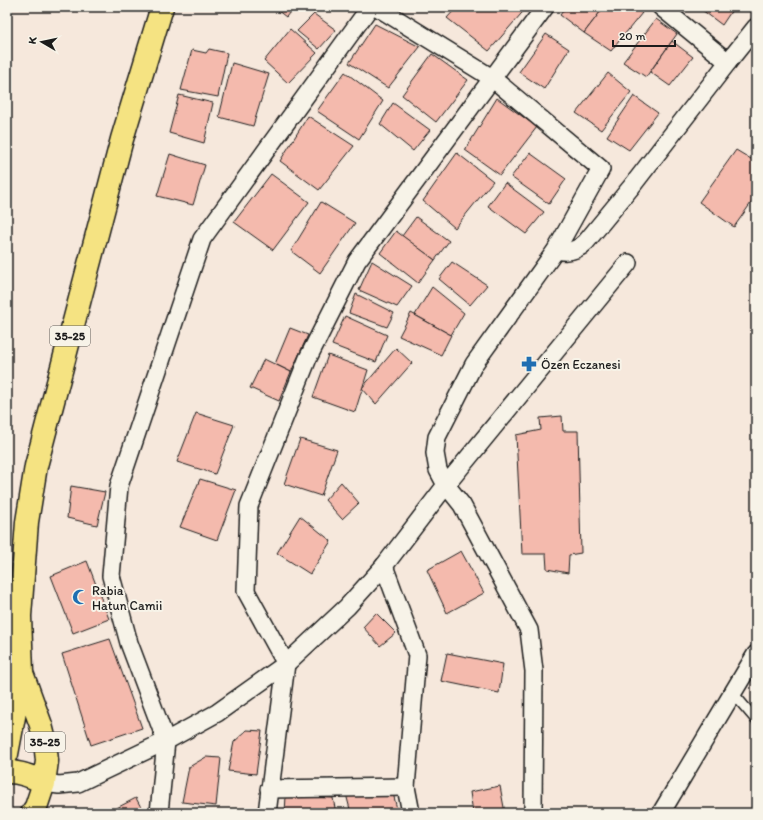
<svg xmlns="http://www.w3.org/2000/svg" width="763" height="820" viewBox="0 0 763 820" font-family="Itim,sans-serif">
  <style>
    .building { fill: #f4baad; stroke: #1c1c1c }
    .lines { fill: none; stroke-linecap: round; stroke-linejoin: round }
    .service-casing { stroke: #1c1c1c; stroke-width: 12 }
    .minor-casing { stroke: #1c1c1c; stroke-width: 20 }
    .primary-casing { stroke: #1c1c1c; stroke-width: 25 }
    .service { stroke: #f7f3e8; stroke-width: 9 }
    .minor { stroke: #f7f3e8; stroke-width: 17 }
    .primary { stroke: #f5e382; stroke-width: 22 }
    .labels { text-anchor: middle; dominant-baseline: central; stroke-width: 4; stroke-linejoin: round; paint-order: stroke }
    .shield { fill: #f7f3e8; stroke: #5e5c59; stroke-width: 1 }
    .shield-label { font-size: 12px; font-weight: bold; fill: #1c1c1c }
    .poi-label { font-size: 13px; fill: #1c1c1c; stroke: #f7f3e8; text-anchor: start }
  </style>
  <rect width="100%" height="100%" fill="#f6e8dc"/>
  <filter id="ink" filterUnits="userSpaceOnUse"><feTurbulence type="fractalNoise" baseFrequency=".025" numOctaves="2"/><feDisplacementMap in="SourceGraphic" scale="8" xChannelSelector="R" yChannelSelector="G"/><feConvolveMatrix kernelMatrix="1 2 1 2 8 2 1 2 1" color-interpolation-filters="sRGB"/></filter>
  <g filter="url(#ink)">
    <g class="building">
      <path d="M273,7H294L286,17Z"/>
      <path d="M457,7H527L489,51L447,18Z"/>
      <path d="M566,7H604L584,33L560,15Z"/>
      <path d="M604,7H633L642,13L611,51L584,33Z"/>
      <path d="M698,7H734L722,25Z"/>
      <path d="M314,14L336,30L319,49L297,31Z"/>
      <path d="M656,19L677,34L646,77L623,62Z"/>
      <path d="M375,24L420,47L388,88L349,63Z"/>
      <path d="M290,29L317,53L288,83L264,61Z"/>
      <path d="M546,34L569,49L544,89L519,72Z"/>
      <path d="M672,41L693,57L670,86L650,72Z"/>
      <path d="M209,49L227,53L218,97L181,90L192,50L206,53Z"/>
      <path d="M432,54L468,80L436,122L402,95Z"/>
      <path d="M232,63L269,74L253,126L219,117Z"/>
      <path d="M345,72L383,101L359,139L317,111Z"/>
      <path d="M608,73L631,92L601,130L576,113Z"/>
      <path d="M179,95L213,103L204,143L169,133Z"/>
      <path d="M634,96L658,113L629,150L607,136Z"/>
      <path d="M497,98L537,127L500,175L465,150Z"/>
      <path d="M393,103L430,130L413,151L380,124Z"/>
      <path d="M308,116L354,146L319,190L280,161Z"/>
      <path d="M736,150L756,162V196L734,227L699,202Z"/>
      <path d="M457,153L493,181L455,228L423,201Z"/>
      <path d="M530,153L566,179L549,204L511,177Z"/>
      <path d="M170,154L205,165L193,205L157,196Z"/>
      <path d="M271,174L309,202L273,250L234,222Z"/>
      <path d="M505,183L544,212L526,234L488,206Z"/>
      <path d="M321,202L355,223L320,273L291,251Z"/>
      <path d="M416,217L449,241L435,260L402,236Z"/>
      <path d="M396,231L435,260L418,283L380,253Z"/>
      <path d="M372,261L412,286L397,307L359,290Z"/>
      <path d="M452,262L487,285L470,305L439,279Z"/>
      <path d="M432,287L464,313L451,335L415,315Z"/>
      <path d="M356,294L394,313L387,327L349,313Z"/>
      <path d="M411,313L451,335L441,355L399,336Z"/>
      <path d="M345,316L387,335L376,362L332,345Z"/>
      <path d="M290,328L308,335L291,372L275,364Z"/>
      <path d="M396,348L412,363L376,404L362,388Z"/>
      <path d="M328,355L368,370L355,412L313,397Z"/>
      <path d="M264,359L291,372L279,401L250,388Z"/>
      <path d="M196,413L234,425L215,474L177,462Z"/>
      <path d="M562,416L563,431H578L581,553L569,555L568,573L547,569L546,554H522L516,435L541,430L540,418Z"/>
      <path d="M300,439L337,450L321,496L284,484Z"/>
      <path d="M200,479L236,490L217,540L180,527Z"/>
      <path d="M341,482L359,503L342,519L325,500Z"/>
      <path d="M71,486L105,492L97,525L67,518Z"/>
      <path d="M300,516L331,541L310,574L277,553Z"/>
      <path d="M461,551L484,593L447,613L427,570Z"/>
      <path d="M87,561L109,619L73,633L51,576Z"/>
      <path d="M376,613L396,633L380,646L363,627Z"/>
      <path d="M110,639L142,728L91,745L62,654Z"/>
      <path d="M447,653L503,664L499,693L441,681Z"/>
      <path d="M247,730L262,731L256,774L228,771L234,742Z"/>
      <path d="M206,757L221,758L216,806L182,802L189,767Z"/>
      <path d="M500,786L505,813H473L470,792Z"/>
      <path d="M393,793L398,813H351L346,794Z"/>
      <path d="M286,796L333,798L336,813H285Z"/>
      <path d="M136,798L144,813H107Z"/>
    </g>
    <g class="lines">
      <g class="service-casing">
        <path id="service" d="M733,693L756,720"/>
      </g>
      <g class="minor-casing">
        <g id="minor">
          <path d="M377,7L492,78L601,169L556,250L474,364L437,437L435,453L438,470L446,485L462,505L529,630L534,671L533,813"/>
          <path d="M728,62L756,27"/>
          <path d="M556,250C568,253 577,251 586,242L632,186L728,62L661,7"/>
          <path d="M384,566L417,655L406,787L411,813"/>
          <path d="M44,783L59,785L78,783L166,741L217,713L286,664L347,607L384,566L446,485L628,263"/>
          <path d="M269,789L406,787"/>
          <path d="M159,813L166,741L129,643L111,576L119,486L202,239L370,7"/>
          <path d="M267,813L286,664L246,591L249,506L308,358L357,261L545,7"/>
          <path d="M661,813L756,654"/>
        </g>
      </g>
      <g class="primary-casing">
        <g id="primary">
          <path d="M7,754L22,674"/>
          <path d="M7,772C21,772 32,776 44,783"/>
          <path d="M32,813L36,807L44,783L47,761L45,741L41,725L22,673L20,616L27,522L36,466L122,139L162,7"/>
        </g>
      </g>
      <use href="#service" class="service"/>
      <use href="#minor" class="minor"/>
      <use href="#primary" class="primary"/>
    </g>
  </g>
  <defs>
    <g id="pharmacy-bare" transform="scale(1.2)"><path d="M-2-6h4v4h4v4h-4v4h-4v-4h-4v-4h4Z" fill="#1f6fb2" stroke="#f7f3e8" stroke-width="2.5" paint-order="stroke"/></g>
    <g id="mosque-bare" transform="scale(1.2)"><path d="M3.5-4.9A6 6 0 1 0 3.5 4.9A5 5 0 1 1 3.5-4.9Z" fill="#1f6fb2" stroke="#f7f3e8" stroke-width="2.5" paint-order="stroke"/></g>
  </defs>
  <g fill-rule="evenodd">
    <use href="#pharmacy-bare" x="529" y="364"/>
    <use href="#mosque-bare" x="80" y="597"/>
  </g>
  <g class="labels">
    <g class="shield">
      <rect x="50" y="326" width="40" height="20" rx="3"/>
      <rect x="25" y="732" width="40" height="20" rx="3"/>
    </g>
    <g class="shield-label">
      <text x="70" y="336">35-25</text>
      <text x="45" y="742">35-25</text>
    </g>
    <g class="poi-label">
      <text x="541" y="364">Özen Eczanesi</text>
      <text x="92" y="590">Rabia<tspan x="92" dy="15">Hatun Camii</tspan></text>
    </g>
  </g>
  <rect width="763" height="820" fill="none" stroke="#f7f3e8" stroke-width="24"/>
  <rect x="12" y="12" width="739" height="796" fill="none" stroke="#1c1c1c" stroke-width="1.5" filter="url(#ink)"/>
  <g transform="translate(42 42) rotate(279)" stroke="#f7f3e8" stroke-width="3" paint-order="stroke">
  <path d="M0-3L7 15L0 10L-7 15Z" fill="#1c1c1c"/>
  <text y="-6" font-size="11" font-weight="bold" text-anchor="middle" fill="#1c1c1c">K</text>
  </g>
  <path d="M613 40v6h62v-6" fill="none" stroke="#1c1c1c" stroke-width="2"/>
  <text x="619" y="40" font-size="12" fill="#1c1c1c" stroke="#f7f3e8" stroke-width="3" paint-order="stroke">20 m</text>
</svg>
